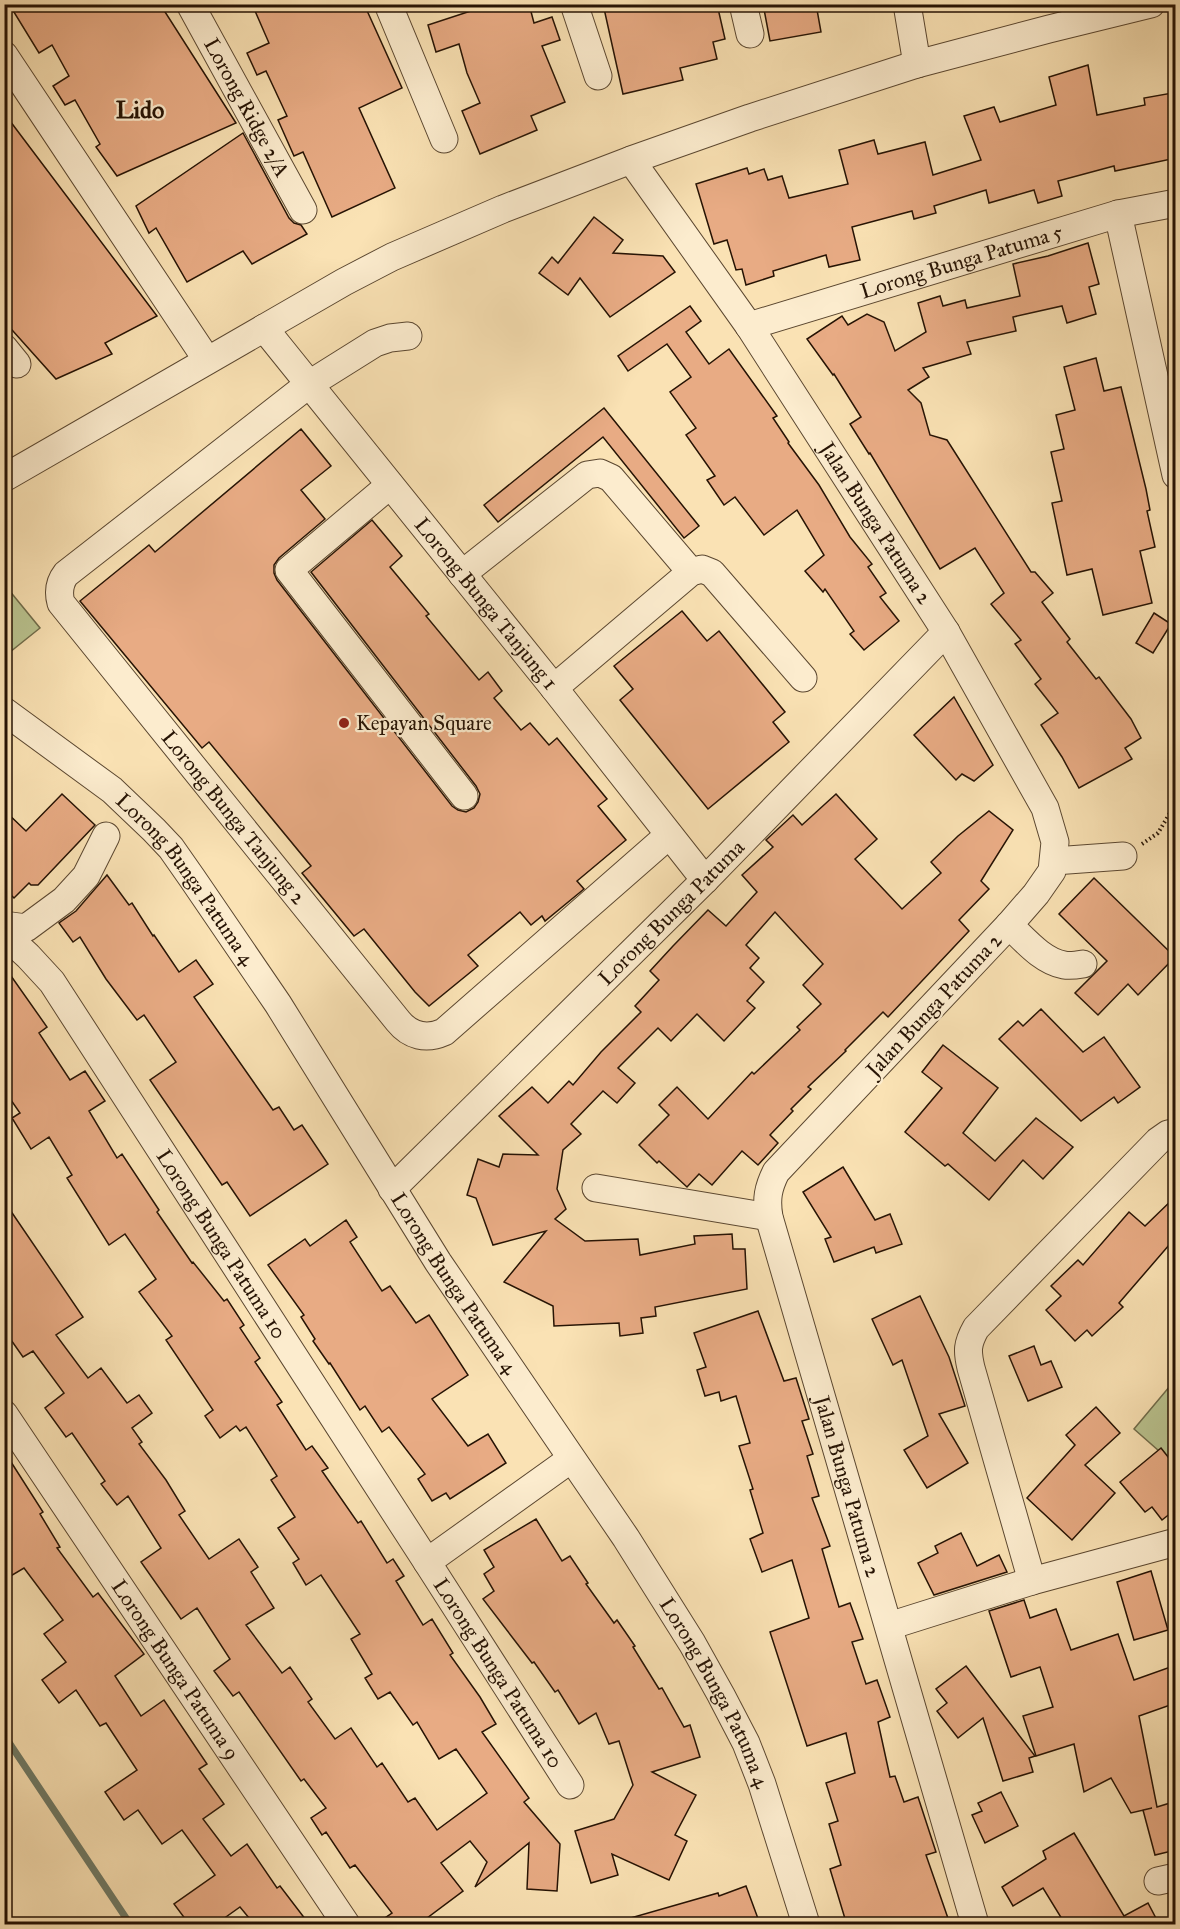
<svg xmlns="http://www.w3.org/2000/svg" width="1180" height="1929" viewBox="0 0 1180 1929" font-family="'IM FELL Great Primer',serif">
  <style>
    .green { fill: #bac490; stroke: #706c4a; stroke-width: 1.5 }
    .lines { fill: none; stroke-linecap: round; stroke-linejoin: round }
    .stream { stroke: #6f7a66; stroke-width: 7 }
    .building { fill: #e8ab84; stroke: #261304; stroke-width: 1.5 }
    .minor-casing { stroke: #5b4730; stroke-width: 29 }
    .path { stroke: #261304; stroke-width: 4; stroke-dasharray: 1.5 3; stroke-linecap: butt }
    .minor { stroke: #fcecce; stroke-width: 27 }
    .poi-dot { fill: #8f2418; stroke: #fcecce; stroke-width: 2 }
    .labels { text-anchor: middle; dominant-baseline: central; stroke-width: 4.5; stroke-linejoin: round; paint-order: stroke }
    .street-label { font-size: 21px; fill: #261304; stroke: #fcecce }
    .poi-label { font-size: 21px; fill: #261304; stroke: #fcecce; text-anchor: start }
    .quarter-label { font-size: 24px; font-weight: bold; fill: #261304; stroke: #fcecce }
  </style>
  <rect width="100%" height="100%" fill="#fae2b4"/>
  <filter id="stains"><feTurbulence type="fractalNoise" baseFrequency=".00333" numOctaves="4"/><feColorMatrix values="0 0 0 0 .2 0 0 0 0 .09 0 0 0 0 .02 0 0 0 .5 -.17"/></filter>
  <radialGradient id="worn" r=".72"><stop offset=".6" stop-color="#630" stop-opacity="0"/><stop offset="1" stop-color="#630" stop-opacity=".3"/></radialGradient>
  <g class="green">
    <path d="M4,584L40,628L5,656H4Z"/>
    <path d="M1175,1380V1465L1134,1429Z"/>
  </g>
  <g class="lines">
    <path class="stream" d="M4,1735L130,1924"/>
  </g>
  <g class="building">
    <path d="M9,4H160L236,123L117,176L96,147L100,144L75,100L65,105L53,86L69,76L52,45L39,53Z"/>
    <path d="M252,4H364L402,88L359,108L395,188L332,217L303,152L294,156L278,120L287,116L266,71L257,75L247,53L269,43Z"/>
    <path d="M492,4H529L534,23L552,17L560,40L542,46L565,102L531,116L537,130L480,154L462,111L480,103L467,73L459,44L436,52L428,25Z"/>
    <path d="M603,4H717L725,39L713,42L717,59L680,68L683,80L623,94Z"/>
    <path d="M763,4H816L821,32L770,41Z"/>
    <path d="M1088,65L1097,115L1145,105L1144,98L1172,93L1176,108V158L1115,171L1114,166L1058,181L1062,196L1038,203L1034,190L989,203L986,190L934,206L936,213L914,219L912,211L852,227L860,260L829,267L826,255L773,271L774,276L746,285L742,269L736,270L727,240L714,244L696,184L747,168L749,174L764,169L768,180L782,176L789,198L848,184L839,150L874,140L878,154L925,142L933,175L981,160L964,116L994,107L1000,122L1056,105L1049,77Z"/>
    <path d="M4,113L157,316L105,343L112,354L56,379L4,321Z"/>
    <path d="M243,133L289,218L294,223L301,225L307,234L252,264L243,251L187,282L156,228L149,233L136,206Z"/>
    <path d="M594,217L623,240L613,253L663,256L675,272L610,317L580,278L568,295L539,273L552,257L558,263Z"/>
    <path d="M1088,243L1099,284L1089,287L1096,314L1067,323L1062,306L1013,317L1016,331L967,342L971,354L923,368L929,377L908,390L921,403L930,435L947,440L1031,572H1035L1053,593L1042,602L1070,639L1067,642L1096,679L1099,677L1131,719L1141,738L1125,748L1132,759L1079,788L1062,757L1041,725L1058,713L1035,684L1041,679L1015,644L1021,640L991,604L1004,593L975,548L940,569L870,453L869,454L850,424L861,417L834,374L833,375L807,339L842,316L848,325L867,314L884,322L895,351L926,332L918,303L940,296L943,306L965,300L967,308L1020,296L1013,264L1048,256Z"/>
    <path d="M690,306L701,321L686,332L709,364L729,349L777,416L773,418L789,442L788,443L819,485L850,537L872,564L868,567L886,593L880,597L899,621L864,650L850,634L854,631L825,589L823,592L805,571L824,555L797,510L764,535L735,497L724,505L707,480L715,476L686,435L696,428L670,392L691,377L667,344L628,371L618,356Z"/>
    <path d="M1096,358L1104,391L1121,387L1146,489L1150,510L1147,511L1155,547L1140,551L1152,603L1103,615L1092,569L1067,575L1052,503L1062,501L1051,452L1064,449L1056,415L1075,410L1064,367Z"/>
    <path d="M604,408L699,526L684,538L603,437L498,522L484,505Z"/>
    <path d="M301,429L331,466L301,490L325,519L279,558L274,565V573L277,580L452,806L458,810L466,812L474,808L478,802L480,794L476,786L311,572L372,520L402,556L390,567L429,614L426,616L479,680L488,672L502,691L494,698L521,730L530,723L549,745L557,738L607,799L598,806L626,840L577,881L584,889L545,921L542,916L531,925L520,912L468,955L478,966L429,1006L415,992L364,929L354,936L302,873L311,866L209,742L202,748L80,601L149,545L155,552Z"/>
    <path d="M682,611L707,641L719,631L785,712L773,722L789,742L708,809L620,700L633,689L614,666Z"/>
    <path d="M1154,613L1171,624L1153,653L1136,643Z"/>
    <path d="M954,697L993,765L974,781L962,774L956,780L914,735Z"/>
    <path d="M62,794L95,825L38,885H31L29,883L14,898L4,888V810L26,831Z"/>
    <path d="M836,794L877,839L855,859L902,909L941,873L931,862L958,836L989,811L1013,830L981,881L989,889L959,920L969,931L888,1017L883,1012L845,1050L846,1051L808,1087L811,1089L791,1109L793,1111L770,1135L778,1143L758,1165L742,1151L712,1185L699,1174L687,1187L659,1161L657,1163L639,1145L669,1115L659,1105L677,1087L708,1119L752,1072L754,1074L800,1030L797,1027L821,1004L803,985L823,964L775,912L746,945L759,958L750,968L764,982L747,1001L755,1008L724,1041L697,1014L671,1041L658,1028L618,1068L635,1083L617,1103L603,1091L571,1124L581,1134L563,1150L557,1189L566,1209L555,1219L585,1241L638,1239L640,1255L695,1244L694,1236L732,1234L733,1249H745L747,1289L655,1307L656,1316L641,1318L643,1333L620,1336L619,1323L554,1326L553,1306L504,1282L546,1231L493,1245L476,1198L467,1195L478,1159L499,1167L503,1154L538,1155L499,1116L532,1087L548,1103L569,1081L573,1085L601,1052L641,1012L635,1006L659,980L650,971L673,946L708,910L726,926L757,892L742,875L773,847L766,840L793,815L802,825Z"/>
    <path d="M107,875L129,905L132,903L153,936L154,935L179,972L196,960L213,984L194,997L273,1110L279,1107L294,1130L302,1125L328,1164L250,1216L227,1182L222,1185L150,1080L176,1062L144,1015L137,1020L106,979L80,937L73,942L59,923L76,911Z"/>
    <path d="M1094,878L1175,957L1138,995L1128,984L1098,1015L1075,993L1107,961L1059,914Z"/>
    <path d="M4,966L47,1027L39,1033L70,1080L85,1071L105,1101L89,1111L117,1158L122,1154L159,1210L157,1212L192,1263L193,1262L224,1301L227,1299L244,1325L240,1328L260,1358L255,1362L282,1402L277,1405L306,1450L312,1446L328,1468L322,1471L358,1523L361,1521L387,1563L393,1559L404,1576L396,1581L423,1625L432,1619L453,1653L450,1655L480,1697L496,1724L482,1732L529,1798L524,1802L560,1844L557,1891L527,1889L529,1843L475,1887L487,1862L470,1841L441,1863L463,1891L419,1924H376L392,1913L355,1865L350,1868L326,1832L322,1835L311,1818L326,1808L304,1779L301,1781L239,1692L233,1696L214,1671L230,1659L197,1608L181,1619L141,1562L161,1548L128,1496L117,1505L101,1484L105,1481L72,1433L66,1437L45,1408L64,1393L33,1351L23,1357L4,1330V1201L83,1317L56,1335L88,1378L101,1368L127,1403L139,1395L152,1413L132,1428L142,1442L139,1444L166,1480L185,1511L179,1515L209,1559L239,1539L258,1567L251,1572L274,1608L246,1625L282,1673L290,1667L312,1699L308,1702L335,1739L351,1728L377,1767L382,1763L408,1802L415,1798L437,1830L487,1793L456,1749L439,1759L417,1722L413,1725L390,1692L378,1699L365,1678L372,1674L351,1639L360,1634L321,1575L306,1585L293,1563L299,1559L278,1528L295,1517L271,1480L277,1476L246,1427L240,1431L236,1426L220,1438L205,1416L213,1410L166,1340L172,1336L139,1292L156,1279L125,1234L109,1245L67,1178L72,1175L49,1137L31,1149L12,1118L20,1113L4,1090Z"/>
    <path d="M1041,1009L1083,1052L1104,1037L1140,1087L1118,1103L1114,1097L1081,1121L999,1039L1018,1021L1023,1026Z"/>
    <path d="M943,1045L998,1088L963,1133L995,1161L1036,1118L1073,1147L1043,1179L1023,1160L989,1200L948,1164L945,1166L905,1132L942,1088L922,1072Z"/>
    <path d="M843,1167L875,1220L890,1214L902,1244L876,1253L874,1247L834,1262L825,1239L831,1237L803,1192Z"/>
    <path d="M1176,1196V1237L1119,1303L1123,1307L1092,1336L1087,1330L1075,1341L1046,1310L1061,1296L1051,1286L1078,1260L1083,1265L1129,1212L1145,1226Z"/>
    <path d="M346,1220L357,1237L350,1242L382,1291L390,1286L416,1323L429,1315L468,1375L432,1399L468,1446L488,1434L506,1463L450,1499L446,1493L432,1501L418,1479L425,1474L389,1427L382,1432L365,1406L360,1410L330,1363L329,1364L313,1341L315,1339L301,1317L304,1315L268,1265L305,1239L310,1246Z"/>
    <path d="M920,1296L949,1357L965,1406L939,1414L968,1463L927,1488L904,1450L928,1436L902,1360L893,1365L872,1319Z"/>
    <path d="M758,1311L784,1381L796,1378L809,1419L802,1421L813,1454L807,1456L819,1496L812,1498L830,1546L822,1549L839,1607L850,1603L863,1639L852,1642L866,1684L877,1680L890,1717L878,1722L890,1777L895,1776L904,1802L918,1797L936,1852L926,1855L950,1924H858L856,1919L846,1922L830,1869L841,1865L829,1824L838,1821L826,1783L855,1773L846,1733L807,1746L770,1632L809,1618L792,1560L762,1572L750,1539L763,1533L750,1490L753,1489L739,1446L750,1443L736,1396L721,1401L719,1392L705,1396L697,1370L706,1367L694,1333Z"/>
    <path d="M1034,1346L1041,1365L1051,1361L1062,1387L1028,1401L1009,1356Z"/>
    <path d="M1096,1407L1120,1433L1085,1465L1115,1493L1072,1540L1027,1498L1075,1445L1066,1435Z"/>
    <path d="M1161,1448L1176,1467V1509L1162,1520L1152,1507L1145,1512L1120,1482Z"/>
    <path d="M4,1451L43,1512L40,1514L60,1547L57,1548L93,1597L98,1593L144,1654L115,1676L141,1716L164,1700L207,1764L199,1769L224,1804L203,1819L231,1856L247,1844L277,1888L280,1886L309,1924H254L240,1907L216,1924H189L174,1904L215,1875L182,1830L162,1844L138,1810L124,1820L105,1792L137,1770L106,1723L100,1726L76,1690L59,1703L42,1680L66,1662L44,1634L63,1620L24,1568L4,1580Z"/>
    <path d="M536,1519L562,1561L570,1556L588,1583L586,1584L614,1623L617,1620L635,1646L633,1647L659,1689L662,1688L684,1727L690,1725L700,1757L652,1772L696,1795L675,1835L687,1841L669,1880L612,1854L618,1875L591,1883L575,1831L614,1819L633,1785L619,1741L609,1744L596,1713L579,1724L558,1690L555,1692L534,1662L532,1663L483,1599L494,1591L484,1574L494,1567L484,1550Z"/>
    <path d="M961,1533L977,1566L999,1555L1007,1572L934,1595L918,1563L938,1553L935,1546Z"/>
    <path d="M1151,1571L1168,1630L1134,1640L1117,1582Z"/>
    <path d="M1024,1600L1030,1618L1056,1609L1071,1650L1118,1634L1134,1680L1176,1665V1703L1139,1716L1157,1807L1170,1803L1176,1824V1850L1155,1855L1143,1810L1152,1808L1131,1813L1111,1778L1084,1792L1074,1744L1036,1756L1023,1716L1053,1707L1040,1667L1011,1677L989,1611Z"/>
    <path d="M966,1666L1035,1756L1029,1758L1033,1772L1003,1781L983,1718L958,1738L937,1711L947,1703L936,1689Z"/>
    <path d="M1001,1792L1018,1826L985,1843L972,1815L982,1811L978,1803Z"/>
    <path d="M1074,1833L1124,1916L1148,1903L1159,1924H1065L1043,1888L1013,1906L1002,1887L1046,1859L1043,1851Z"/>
    <path d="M746,1886L760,1924H628L627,1919L718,1893L719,1896Z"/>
  </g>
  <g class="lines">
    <g class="minor-casing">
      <g id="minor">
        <path id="s1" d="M190,4L303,210"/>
        <path d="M388,4L444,139"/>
        <path d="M574,4L598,76"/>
        <path d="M743,4L750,34"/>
        <path d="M907,4L917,64"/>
        <path d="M4,55L207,360"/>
        <path id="s2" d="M631,160L749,326L946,632L1045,808L1055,842L1052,871L1036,894L1009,925L776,1172C768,1188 766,1199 769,1217L975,1924"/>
        <path d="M1118,214L1176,475"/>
        <path id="s3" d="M749,326L1118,214L1176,203"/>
        <path id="s4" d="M264,328L554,688L705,880"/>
        <path id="s5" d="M408,336L390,338L375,343L308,385L66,574C59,583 58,592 61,603L398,1021C410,1036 426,1040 444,1032L669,835"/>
        <path d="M4,348L17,364"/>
        <path d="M4,478L344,282L392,257L503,209L631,160L750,118L917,64L1049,29L1151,4"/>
        <path d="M390,485L289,570L464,796"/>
        <path d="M462,574L587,475L600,473L611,478L691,572"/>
        <path d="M554,688L691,572L702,569L712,573L803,678"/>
        <path id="s6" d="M4,711L112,790L154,830L171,848L192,878L278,1004L438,1262L626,1538L692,1643L721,1695L746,1743L762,1784L806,1924"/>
        <path d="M1054,861L1123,856"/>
        <path d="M4,925L26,928L64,900L86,876L106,836"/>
        <path d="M1009,925C1025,940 1042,961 1064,965C1070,966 1077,965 1083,964"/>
        <path id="s7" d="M4,934L28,956L52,982L427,1562L571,1459"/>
        <path d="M596,1188L769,1217"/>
        <path id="s8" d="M392,1189L705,880L946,632"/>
        <path id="s9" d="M4,1414L346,1924"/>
        <path id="s10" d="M427,1562L570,1785"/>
        <path d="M1032,1581L971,1368C967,1351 967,1344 976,1328L1158,1141L1168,1134L1176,1132"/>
        <path d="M889,1626L1032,1581L1176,1542"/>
        <path d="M1158,1881L1176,1877"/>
      </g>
    </g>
    <path class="path" d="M1142,844L1158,833L1176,803"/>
    <use href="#minor" class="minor"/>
  </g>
  <circle class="poi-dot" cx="344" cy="723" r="6"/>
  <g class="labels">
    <g class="street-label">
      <text stroke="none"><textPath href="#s1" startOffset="118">Lorong Ridge 2/A</textPath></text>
      <text stroke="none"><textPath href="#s3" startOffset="222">Lorong Bunga Patuma 5</textPath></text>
      <text stroke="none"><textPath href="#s2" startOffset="438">Jalan Bunga Patuma 2</textPath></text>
      <text stroke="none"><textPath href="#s4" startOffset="354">Lorong Bunga Tanjung 1</textPath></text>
      <text stroke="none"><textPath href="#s5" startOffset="726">Lorong Bunga Tanjung 2</textPath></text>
      <text stroke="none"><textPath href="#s6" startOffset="250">Lorong Bunga Patuma 4</textPath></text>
      <text stroke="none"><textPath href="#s8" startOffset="393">Lorong Bunga Patuma</textPath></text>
      <text transform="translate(934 1005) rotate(-47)">Jalan Bunga Patuma 2</text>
      <text stroke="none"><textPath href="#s7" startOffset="380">Lorong Bunga Patuma 10</textPath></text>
      <text stroke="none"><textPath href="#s6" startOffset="736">Lorong Bunga Patuma 4</textPath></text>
      <text stroke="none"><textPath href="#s2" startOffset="1570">Jalan Bunga Patuma 2</textPath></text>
      <text stroke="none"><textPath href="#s9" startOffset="308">Lorong Bunga Patuma 9</textPath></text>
      <text stroke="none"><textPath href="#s10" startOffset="132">Lorong Bunga Patuma 10</textPath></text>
      <text stroke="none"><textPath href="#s6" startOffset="1222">Lorong Bunga Patuma 4</textPath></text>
    </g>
    <g class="poi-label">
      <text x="356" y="723">Kepayan Square</text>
    </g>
    <g class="quarter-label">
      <text x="140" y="110">Lido</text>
    </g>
  </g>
  <rect width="1180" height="1929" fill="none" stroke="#fae2b4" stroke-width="24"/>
  <rect x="6" y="6" width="1168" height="1917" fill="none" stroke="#261304" stroke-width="3"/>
  <rect x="12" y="12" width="1156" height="1905" fill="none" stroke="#261304" stroke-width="1.5"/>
  <rect width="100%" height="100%" filter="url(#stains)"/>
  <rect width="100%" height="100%" fill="url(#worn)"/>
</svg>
